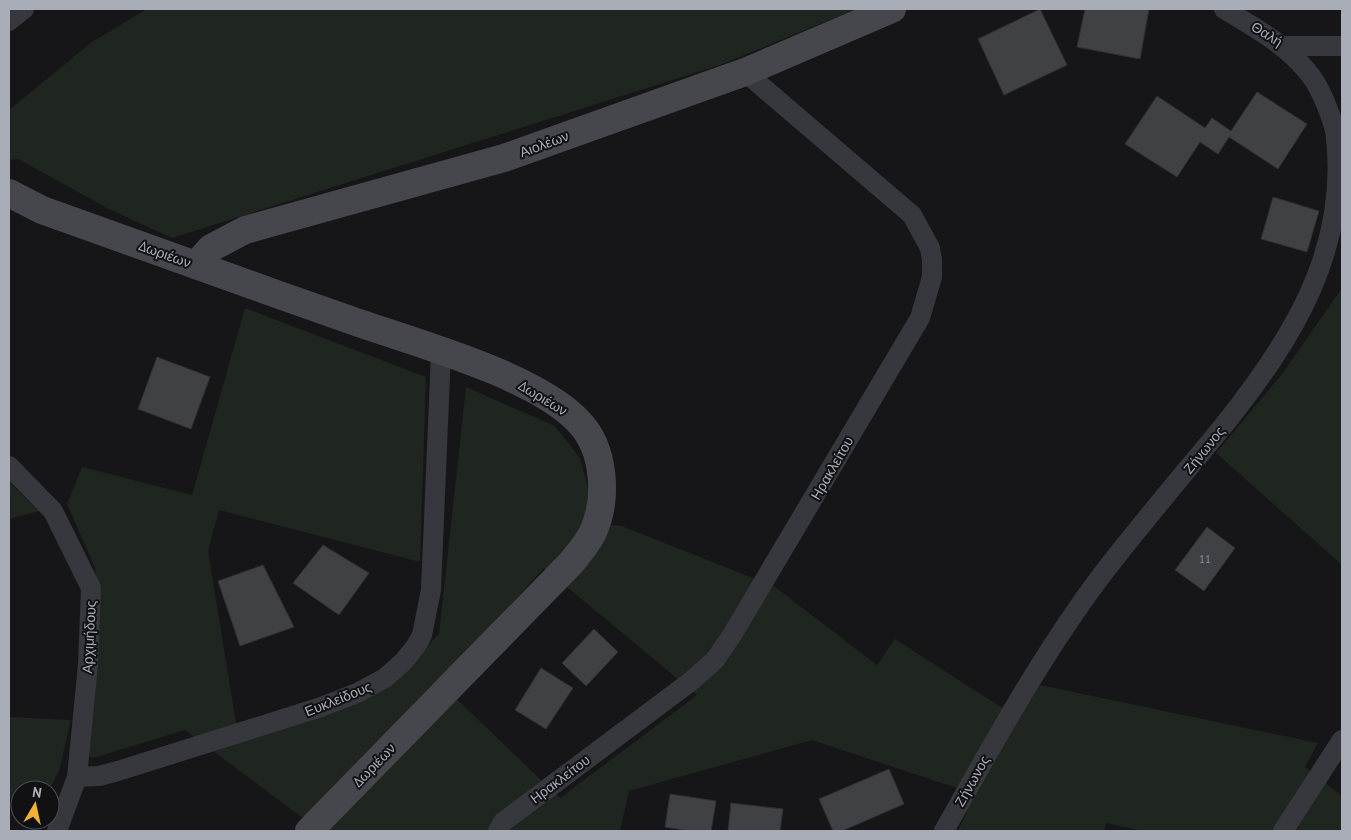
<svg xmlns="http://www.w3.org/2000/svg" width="1351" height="840" viewBox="0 0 1351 840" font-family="'PT Sans',sans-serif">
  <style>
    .green { fill: #1e261f; fill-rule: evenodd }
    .building { fill: #404145; stroke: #303034 }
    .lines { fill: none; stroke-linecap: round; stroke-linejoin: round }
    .street { stroke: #37383d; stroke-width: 20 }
    .secondary { stroke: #45474d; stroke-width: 28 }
    .labels { text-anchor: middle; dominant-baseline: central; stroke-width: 4; stroke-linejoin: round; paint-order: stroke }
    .number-label { font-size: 11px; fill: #8e929b }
    .street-label { font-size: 14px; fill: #a8adb8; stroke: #111113 }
  </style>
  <rect width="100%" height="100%" fill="#161618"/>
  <g class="green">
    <path d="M147,9H856L720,65L172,238L109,209L18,159L9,160V110L92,42Z"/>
    <path d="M1342,288V565L1216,453L1282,374Z"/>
    <path d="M245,308L426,377L420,562L219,510L208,551L239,741L385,687L439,634L466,387L555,426L580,458L588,488L587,523L622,526L775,587L877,665L895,639L1018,718L1040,685L1318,743L1305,767L1342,796V831H1143L1106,823L1104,831H958L975,794L812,740L629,791L620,831H320L185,730L93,758L84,754L99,622L95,568L67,504L82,467L192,495ZM544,568L697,695L560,798L440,683Z"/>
    <path d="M9,482L39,511L9,519Z"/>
    <path d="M9,717L71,720L59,771L49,790H20V799H9Z"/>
  </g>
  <g class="building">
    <path d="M1040,9L1067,65L1004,95L978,39Z"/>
    <path d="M1085,9H1149L1140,59L1077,47Z"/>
    <path d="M1257,92L1307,124L1278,169L1229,137L1218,154L1200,142L1177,177L1125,144L1157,96L1205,128L1212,118L1231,131Z"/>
    <path d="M1273,197L1319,211L1307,252L1261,239Z"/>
    <path d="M157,357L210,377L191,429L138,409Z"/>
    <path d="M1207,527L1235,548L1204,591L1175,570Z"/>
    <path d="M323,545L369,573L339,615L293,583Z"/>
    <path d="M263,565L294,627L240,646L218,581Z"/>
    <path d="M594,629L618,652L586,686L562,663Z"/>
    <path d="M541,668L573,688L546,729L515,710Z"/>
    <path d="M889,769L904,804L842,831H833L819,799Z"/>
    <path d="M670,794L716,801L711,831H689L665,827Z"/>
    <path d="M731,803L783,809L780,831H728Z"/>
  </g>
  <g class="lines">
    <g class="street">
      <path d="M9,21L24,9"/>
      <path d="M1282,46H1342"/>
      <path d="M9,466L53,511L91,588L88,665L77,777L57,831"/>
      <path d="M77,777L99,776L118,771L321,707L357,693L385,678L403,662L416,646L422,635L431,590L441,352"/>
      <path d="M498,831L503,822L690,682L715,660L732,635L920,318L932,277V260L930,248L912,215L745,72"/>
      <path d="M944,831C993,744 1041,656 1101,576C1140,525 1183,475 1224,425C1292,340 1351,248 1335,130C1329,110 1321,87 1307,71C1284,43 1255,28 1224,9"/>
      <path d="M1283,831L1342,740"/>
    </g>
    <g class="secondary">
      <path d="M9,193L42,210C147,248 253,286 359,323C420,344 536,376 579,422C605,449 608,499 593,532C588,543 579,553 571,563L309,831"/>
      <path d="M196,265L211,248L245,230L504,158L745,72L892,9"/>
    </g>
  </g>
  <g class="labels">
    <g class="number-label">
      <text x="1205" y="559">11</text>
    </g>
    <g class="street-label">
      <text transform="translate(1267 34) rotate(32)">Θαλή</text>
      <text transform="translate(544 144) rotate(-20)">Αιολέων</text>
      <text transform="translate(165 254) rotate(20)">Δωριέων</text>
      <text transform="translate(543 398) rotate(31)">Δωριέων</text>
      <text transform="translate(1204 450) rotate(-51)">Ζήνωνος</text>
      <text transform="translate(832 468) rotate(-60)">Ηρακλείτου</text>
      <text transform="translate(89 637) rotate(-87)">Αρχιμήδους</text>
      <text transform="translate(338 699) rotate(-22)">Ευκλείδους</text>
      <text transform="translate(374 765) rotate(-46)">Δωριέων</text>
      <text transform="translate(560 779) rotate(-37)">Ηρακλείτου</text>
      <text transform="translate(972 781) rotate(-61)">Ζήνωνος</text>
    </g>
  </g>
  <rect width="1351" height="840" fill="none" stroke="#a8adb8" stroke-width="20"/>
  <g transform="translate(35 805) rotate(9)"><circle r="24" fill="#111113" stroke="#4d4f55"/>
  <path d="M0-4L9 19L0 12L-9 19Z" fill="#f2b134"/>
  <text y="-8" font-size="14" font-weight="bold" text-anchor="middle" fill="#a8adb8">N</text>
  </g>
</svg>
